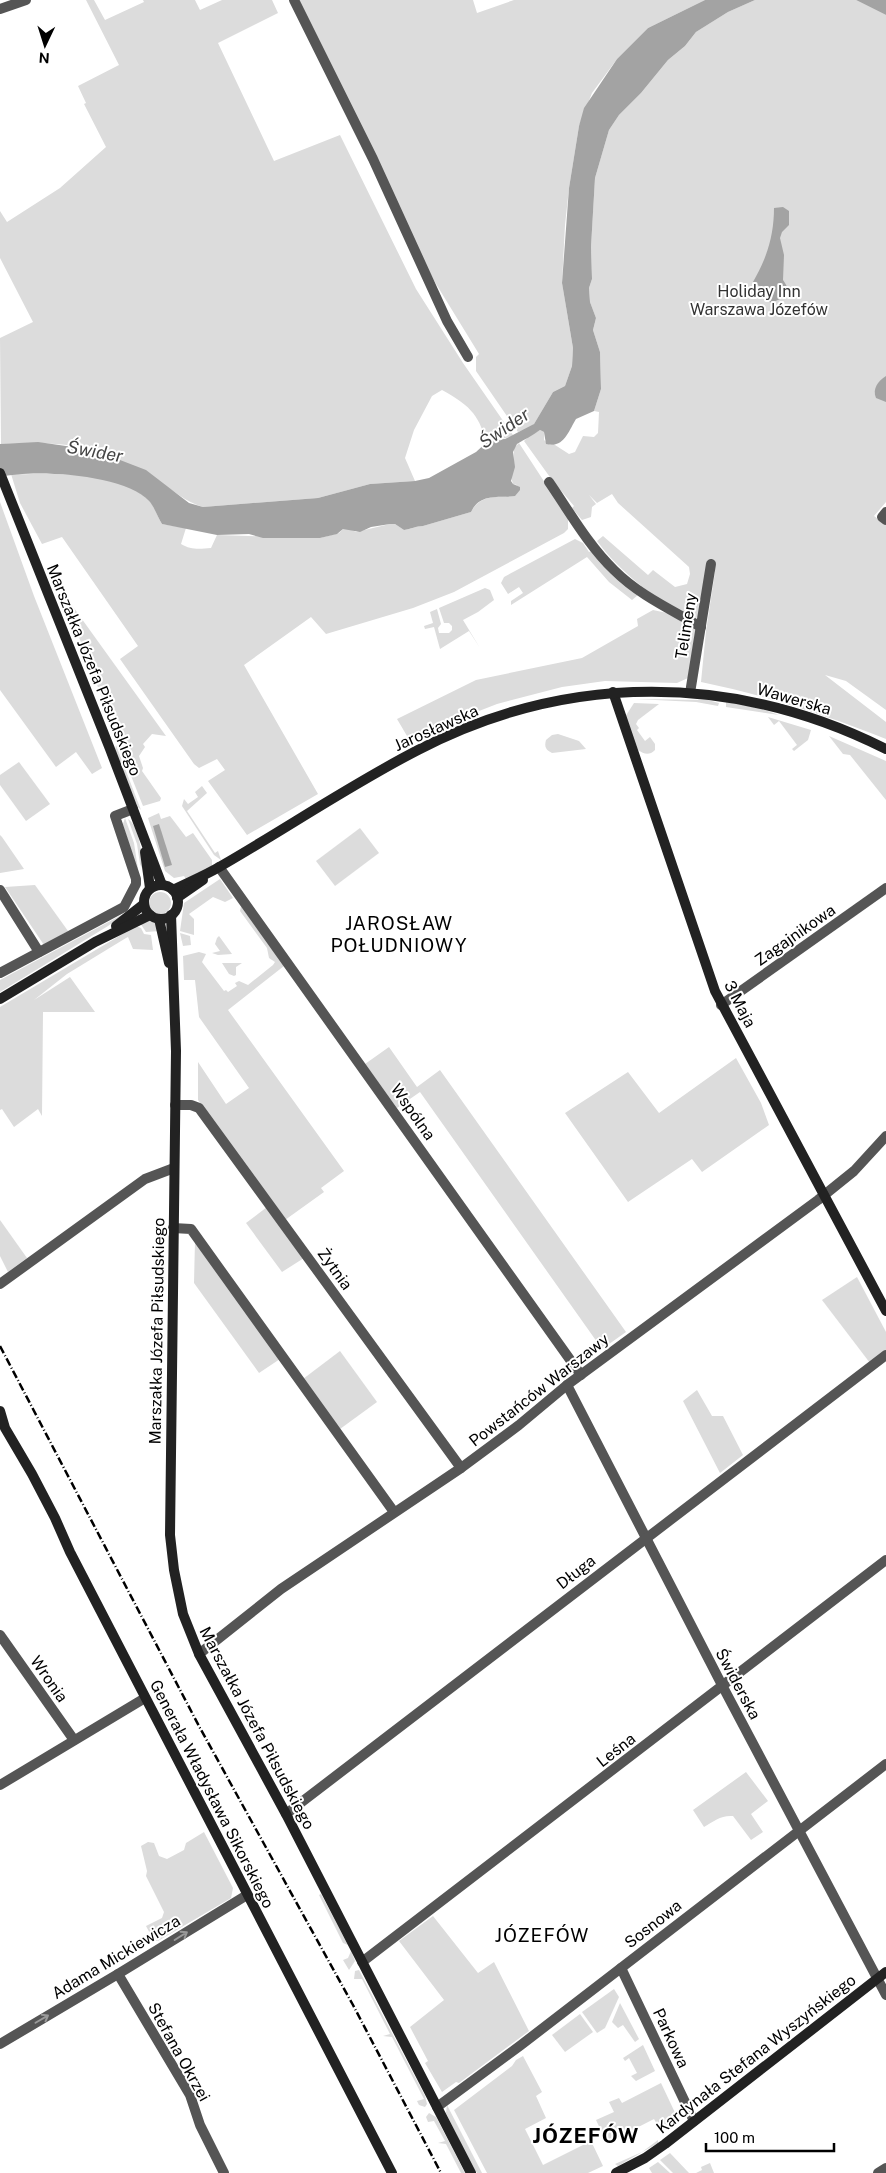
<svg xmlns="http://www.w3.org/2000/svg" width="886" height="2173" viewBox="0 0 886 2173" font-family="'Public Sans',sans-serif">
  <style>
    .green { fill: #dcdcdc }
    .water { fill: #a3a3a3 }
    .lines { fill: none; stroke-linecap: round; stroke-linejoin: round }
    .street { stroke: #555; stroke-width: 10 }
    .secondary { stroke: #222; stroke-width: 10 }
    .rail { stroke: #000; stroke-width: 2.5; stroke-dasharray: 8 2.5 1 2.5; stroke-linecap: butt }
    .oneway { stroke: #999 }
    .labels { text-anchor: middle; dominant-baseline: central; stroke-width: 4; stroke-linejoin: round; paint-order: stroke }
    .park-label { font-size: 16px; fill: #333; stroke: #fff }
    .street-label { font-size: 16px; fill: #000; stroke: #fff }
    .water-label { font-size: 18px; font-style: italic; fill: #444; stroke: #fff }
    .quarter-label { font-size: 19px; letter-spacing: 1px; fill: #000; stroke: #fff }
    .district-label { font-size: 21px; font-weight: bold; letter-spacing: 1px; fill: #000; stroke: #fff }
  </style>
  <rect width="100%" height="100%" fill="#fff"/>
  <g class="green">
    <path d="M86,0H94L105,20L144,2L143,0H195L200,10L222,0H272L278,13L218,43L274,161L340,135L416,289L463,363L513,435C504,441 495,437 486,442C479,413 467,404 442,390L432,396L414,430L405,458L415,481L370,484L318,498L203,507C185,502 174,490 157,481C137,470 117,458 96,451C69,442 28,443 1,444L0,338L33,322L0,258V211L7,222L60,188L106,147L84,104L86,103L78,86L119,65Z"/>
    <path d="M299,0H473L477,13L514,0H705L648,28L617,59L592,93L579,126L569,188L565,225L562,283L573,348L572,366L565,386L553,392L534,424L530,428L518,432L476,371V357L479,354L433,279Z"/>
    <path d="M755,0H856L886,15V502L874,516L886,525V710L846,681L825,675L886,722V739C826,715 764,695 701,682L706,631L715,572L708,565L698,617L696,618C663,608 617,569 597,541L603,536L648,575L653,570L675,587L687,584L690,574L689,567L618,503L612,494L597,503L589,495L596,504L592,507L591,517L582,520L572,508L574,506L552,480L524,441L530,435L540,430L544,432V440L550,445H555L569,454L575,452L583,436L594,437L598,433L599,412L594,411L601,389L600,352L593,330L596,318L590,302L589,288L592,279L591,247L595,178L609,130L619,115L641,93L668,60L685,46L696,32L728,12Z"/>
    <path d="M519,443L568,518V529L564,533L454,592L413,608L326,634L311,617L244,665L318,794L247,835L208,781L225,770L217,759L199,768L194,764L120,659L138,646L62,537L42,544L20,503L11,474C51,475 120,469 149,501C154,505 158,518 162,524L186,528L181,544C191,550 199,549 211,548L217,535L320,538L339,533L343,529H350L356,532L390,524H395L404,530C411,529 416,526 423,526L471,512C478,498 491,496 506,497L517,485L513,484L511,477L513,472L514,448Z"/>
    <path d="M0,502L34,596L102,768L92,774L76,752L56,767L0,690Z"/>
    <path d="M575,539L583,543L589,552L592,551L638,595L632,600L609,582L587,557L511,605V601L523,593L519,587L508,594L501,583L504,577Z"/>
    <path d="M485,588L490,590L494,600L478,612L463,620L480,648L469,631L440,649L434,627L425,629L424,626L433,623L430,612L437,609L441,624L438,628L439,633H449L452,630V626L449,623H444L439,608Z"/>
    <path d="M61,590L166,736L152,734L143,744L145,747L139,756L143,768L142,771L161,798L160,801L143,806L118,743L127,739L104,703Z"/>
    <path d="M653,610L667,613L696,629L688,678L677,683L605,681L562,687L497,704L443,725L410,741L397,719L476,680L582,658L638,626L637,619Z"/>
    <path d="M635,699L708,700L719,703L718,706L696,702Z"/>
    <path d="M726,702L759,708L779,715L726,707Z"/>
    <path d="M634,703L659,704L638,720L636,724L639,728L637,730L645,741L650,737L655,744V750C649,756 644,754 638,750L625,717Z"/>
    <path d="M768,717L811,730L808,740L794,751L792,749L797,745L779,721L774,725Z"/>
    <path d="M558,734L579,741L586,749L552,753C546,750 544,747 546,740L552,735Z"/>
    <path d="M829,736L886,761V800L850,755L843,754Z"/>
    <path d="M116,745L141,810L136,805L115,751Z"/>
    <path d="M19,762L50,804L26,821L0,785V775Z"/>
    <path d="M202,786L207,793L187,811L215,853L218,851L221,860L214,855L182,806L184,799L188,804L198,797L195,792Z"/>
    <path d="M159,813L161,819L170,816L186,837L193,833L212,860V866L186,879L184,876L174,878L165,871L148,818Z"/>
    <path d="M125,818L134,843L140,882L123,824Z"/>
    <path d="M128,819C139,825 143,859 144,872L140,864L137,844Z"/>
    <path d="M360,828L379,853L335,886L316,861Z"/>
    <path d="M0,835L2,837L24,869L0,873Z"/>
    <path d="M220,879L233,898L225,902L213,897L189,914L194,919V935L180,931L184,903Z"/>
    <path d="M35,885L68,931L44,945L5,887Z"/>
    <circle cx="160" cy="903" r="11"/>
    <path d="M241,906L284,966L228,1010L344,1171L321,1188L324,1192L285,1220L198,1100V1062L226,1104L249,1088L199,1017L195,980H184L183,956L199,952L206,954L202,962L224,991L226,990L228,992L237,986L235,983L239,981L248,985L273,965L275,962L269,958L267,948L240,911Z"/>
    <path d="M127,912L108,926L0,992V980Z"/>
    <path d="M146,920L154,922L160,931L146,932L140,923Z"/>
    <path d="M136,926L141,928L144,934L151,935L153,950L133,949L128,937L126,938L67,974L34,1000L70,977L95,1012H43L42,1116L38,1109L14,1127L2,1109L0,1110V1007Z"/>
    <path d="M180,933L190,936L191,945L183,946Z"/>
    <path d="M219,936L232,954L218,955L212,953L220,951L215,944L217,938Z"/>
    <path d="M222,963H242L236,967V975L234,976L229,974Z"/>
    <path d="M389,1047L417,1087L440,1070L626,1332L602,1349L420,1092L397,1108L365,1064Z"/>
    <path d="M736,1058L761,1103L769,1125L702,1172L692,1159L628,1202L565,1113L628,1072L659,1113Z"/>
    <path d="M267,1207L304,1258L282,1272L246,1223Z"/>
    <path d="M0,1220L27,1258L8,1272L0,1256Z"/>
    <path d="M195,1241L280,1359L259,1373L194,1283Z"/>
    <path d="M857,1277L886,1332V1351L870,1363L822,1300Z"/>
    <path d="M340,1351L377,1402L340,1429L303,1379Z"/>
    <path d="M697,1390L712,1416H723L743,1455L720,1473L683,1401Z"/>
    <path d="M746,1772L768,1801L751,1814L763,1832L751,1840L733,1816C721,1815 714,1821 704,1827L693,1810Z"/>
    <path d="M204,1832L233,1888L231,1898L158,1941H154L146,1926L162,1918L164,1912L146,1876L147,1871L141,1846L148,1842L154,1843L159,1856L167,1859L184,1850L186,1843Z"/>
    <path d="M321,1894L348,1945L343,1943L319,1895Z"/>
    <path d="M433,1916L478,1973L494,1962L529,2031L459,2083L456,2082L442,2092L425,2063L428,2061L410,2027L444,2000L399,1941Z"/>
    <path d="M351,1951L355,1961L349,1970L343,1960L348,1958Z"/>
    <path d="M359,1970L425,2096L427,2104L425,2107L419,2105L417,2101L424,2099L392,2037L383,2036L390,2034L362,1979H354L355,1971Z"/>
    <path d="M614,1989L619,1997L605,2028L597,2033L582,2012Z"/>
    <path d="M620,2003L639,2039L635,2042L623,2025L618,2028L612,2022Z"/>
    <path d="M580,2014L593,2032L565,2052L552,2035Z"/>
    <path d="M643,2045L655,2071L636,2081L631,2076L637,2073L629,2058L625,2061L623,2058Z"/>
    <path d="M523,2056L542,2092L536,2096L546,2118L525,2129L543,2165L591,2141L603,2166L588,2173H487L454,2110L512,2066L516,2060Z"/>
    <path d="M661,2083L678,2119L661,2131L654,2119L607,2143L596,2120L614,2112L609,2102L619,2098L622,2103Z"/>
    <path d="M447,2105L482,2173H477L472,2166L446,2113Z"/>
    <path d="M429,2113L436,2117L465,2173H461L446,2144L438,2143L445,2141L434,2121L428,2122L426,2117Z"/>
    <path d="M658,2140V2143L618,2166L615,2164L642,2152Z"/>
    <path d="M670,2153L689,2173H673L660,2160Z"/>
    <path d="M658,2162L670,2173H652L649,2168Z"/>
    <path d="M710,2163L714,2173H696L702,2170L701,2167Z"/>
  </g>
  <g class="water">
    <path d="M705,0H755L728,12L696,32L685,46L668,60L641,93L619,115L609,130L595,178L591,247L592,279L589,288L590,302L596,318L593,330L600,352L601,389L594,411L576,419C569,430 564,449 546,444L544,432L540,430C532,436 525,439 517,444L513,452L515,467L511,481L513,484L520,487V490L515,496C497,498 480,493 471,512L423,526C416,526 411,529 404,530L395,524H390L371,527L360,532L343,529L337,534L320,538H263L249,534L217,535L162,524C158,518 154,506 149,501C125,474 33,469 0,477V444L38,442L94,450L146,470L189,503L203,507L318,498L370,484L415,481L429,478L476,452L489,440L505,439L534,424L553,392L565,386L572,366L573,348L562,283L569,188L579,126L584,108L617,59L648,28Z"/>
    <path d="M856,0H886V15Z"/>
    <path d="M783,207L789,211V225L782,232L780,238L784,255L783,280C787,286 789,289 787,296L771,303L768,301L771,294L753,282C767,258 774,235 774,208Z"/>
    <path d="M886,376V402L876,398C872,389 878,381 886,376Z"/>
    <path d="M159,824L172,865L165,867L153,826Z"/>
  </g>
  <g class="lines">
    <g class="street">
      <path d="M294,0L373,159L447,321L468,357"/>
      <path d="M0,9L26,0"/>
      <path d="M549,482C569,511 588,545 614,570C639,595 670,609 701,627"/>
      <path d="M886,512L882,517L886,520"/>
      <path d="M690,693L711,564"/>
      <path d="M219,867L581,1375"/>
      <path d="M0,890L39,952"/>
      <path d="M0,973L124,907L136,884V879L115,816L133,809"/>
      <path d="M721,1005L886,888"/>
      <path d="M175,1105H191L199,1108L461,1468"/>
      <path d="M173,1228L191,1229L394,1512"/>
      <path d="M0,1284L145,1179L174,1168"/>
      <path d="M567,1385L723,1687L886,1995"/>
      <path d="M0,1635L74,1740"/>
      <path d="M199,1654L281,1589L461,1468L519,1425L567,1385L818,1200L854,1171L886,1136"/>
      <path d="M0,1785L145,1698"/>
      <path d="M286,1814L886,1355"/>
      <path d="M362,1962L886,1560"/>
      <path d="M621,1968L694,2121"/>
      <path d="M118,1974L190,2095L200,2125L224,2173"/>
      <path d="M0,2044L118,1974L247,1895"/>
      <path d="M437,2107L521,2045L886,1764"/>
      <path d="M878,2173L886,2168"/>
    </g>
    <g class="secondary">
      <path d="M0,473L110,749L162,885"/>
      <path d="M613,692L715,991L886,1311"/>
      <path d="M145,852L150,888"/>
      <circle cx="161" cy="902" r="17"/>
      <path d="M173,890C189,882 206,875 221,866C287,828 350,785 418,750C568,672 735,673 886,749"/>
      <path d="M177,898L203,880"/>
      <path d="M171,915L176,1051L170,1535L174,1570L183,1614L199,1654L286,1814L471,2173"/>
      <path d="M159,919L169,963"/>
      <path d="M116,926L144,904"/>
      <path d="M0,999L95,942L150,915"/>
      <path d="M0,1411L5,1428L32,1474L55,1518L70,1552L392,2173"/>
      <path d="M616,2173L645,2158L665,2144L886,1972"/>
    </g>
    <path class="rail" d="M0,1346L200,1728L353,2005L441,2173"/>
  </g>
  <defs><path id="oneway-shaft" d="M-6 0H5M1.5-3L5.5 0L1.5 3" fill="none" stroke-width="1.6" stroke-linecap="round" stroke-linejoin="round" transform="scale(1.25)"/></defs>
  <g class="oneway">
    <use href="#oneway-shaft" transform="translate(181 1936) rotate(-32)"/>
    <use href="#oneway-shaft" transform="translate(42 2019) rotate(-30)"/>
  </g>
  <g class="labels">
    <g class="park-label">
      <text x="759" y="291">Holiday Inn<tspan x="759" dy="18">Warszawa Józefów</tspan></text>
    </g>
    <g class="street-label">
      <text transform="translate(686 626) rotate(-81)">Telimeny</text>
      <text transform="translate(94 670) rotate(68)">Marszałka Józefa Piłsudskiego</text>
      <text transform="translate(794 699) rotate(16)">Wawerska</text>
      <text transform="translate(436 728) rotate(-24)">Jarosławska</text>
      <text transform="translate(795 935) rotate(-35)">Zagajnikowa</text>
      <text transform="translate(740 1004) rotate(63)">3 Maja</text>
      <text transform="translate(413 1112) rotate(55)">Wspólna</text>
      <text transform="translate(335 1269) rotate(54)">Żytnia</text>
      <text transform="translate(157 1331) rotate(-89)">Marszałka Józefa Piłsudskiego</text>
      <text transform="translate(539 1390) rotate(-38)">Powstańców Warszawy</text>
      <text transform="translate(576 1572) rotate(-38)">Długa</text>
      <text transform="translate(49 1679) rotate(55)">Wronia</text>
      <text transform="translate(738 1684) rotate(62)">Świderska</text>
      <text transform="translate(257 1728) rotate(62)">Marszałka Józefa Piłsudskiego</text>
      <text transform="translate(616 1750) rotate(-38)">Leśna</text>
      <text transform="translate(212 1794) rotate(63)">Generała Władysława Sikorskiego</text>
      <text transform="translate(653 1924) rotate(-38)">Sosnowa</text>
      <text transform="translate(116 1957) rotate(-31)">Adama Mickiewicza</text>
      <text transform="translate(671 2038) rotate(65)">Parkowa</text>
      <text transform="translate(179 2052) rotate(61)">Stefana Okrzei</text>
      <text transform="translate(756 2054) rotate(-38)">Kardynała Stefana Wyszyńskiego</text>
    </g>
    <g class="water-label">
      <text transform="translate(504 428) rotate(-34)">Świder</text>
      <text transform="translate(95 451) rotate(10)">Świder</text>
    </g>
    <g class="quarter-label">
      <text x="399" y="923">JAROSŁAW<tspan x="399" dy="22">POŁUDNIOWY</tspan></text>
      <text x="542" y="1935">JÓZEFÓW</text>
    </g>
    <g class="district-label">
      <text x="586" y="2135">JÓZEFÓW</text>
    </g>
  </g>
  <g transform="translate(45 45) rotate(184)" stroke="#ffffff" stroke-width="4" paint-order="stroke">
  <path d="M0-4L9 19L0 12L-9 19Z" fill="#000000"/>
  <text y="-8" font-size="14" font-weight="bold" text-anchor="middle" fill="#000000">N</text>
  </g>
  <path d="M706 2143v8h128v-8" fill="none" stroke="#000000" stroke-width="2.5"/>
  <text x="714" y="2143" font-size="15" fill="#000000" stroke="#ffffff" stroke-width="4" paint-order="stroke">100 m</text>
</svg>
